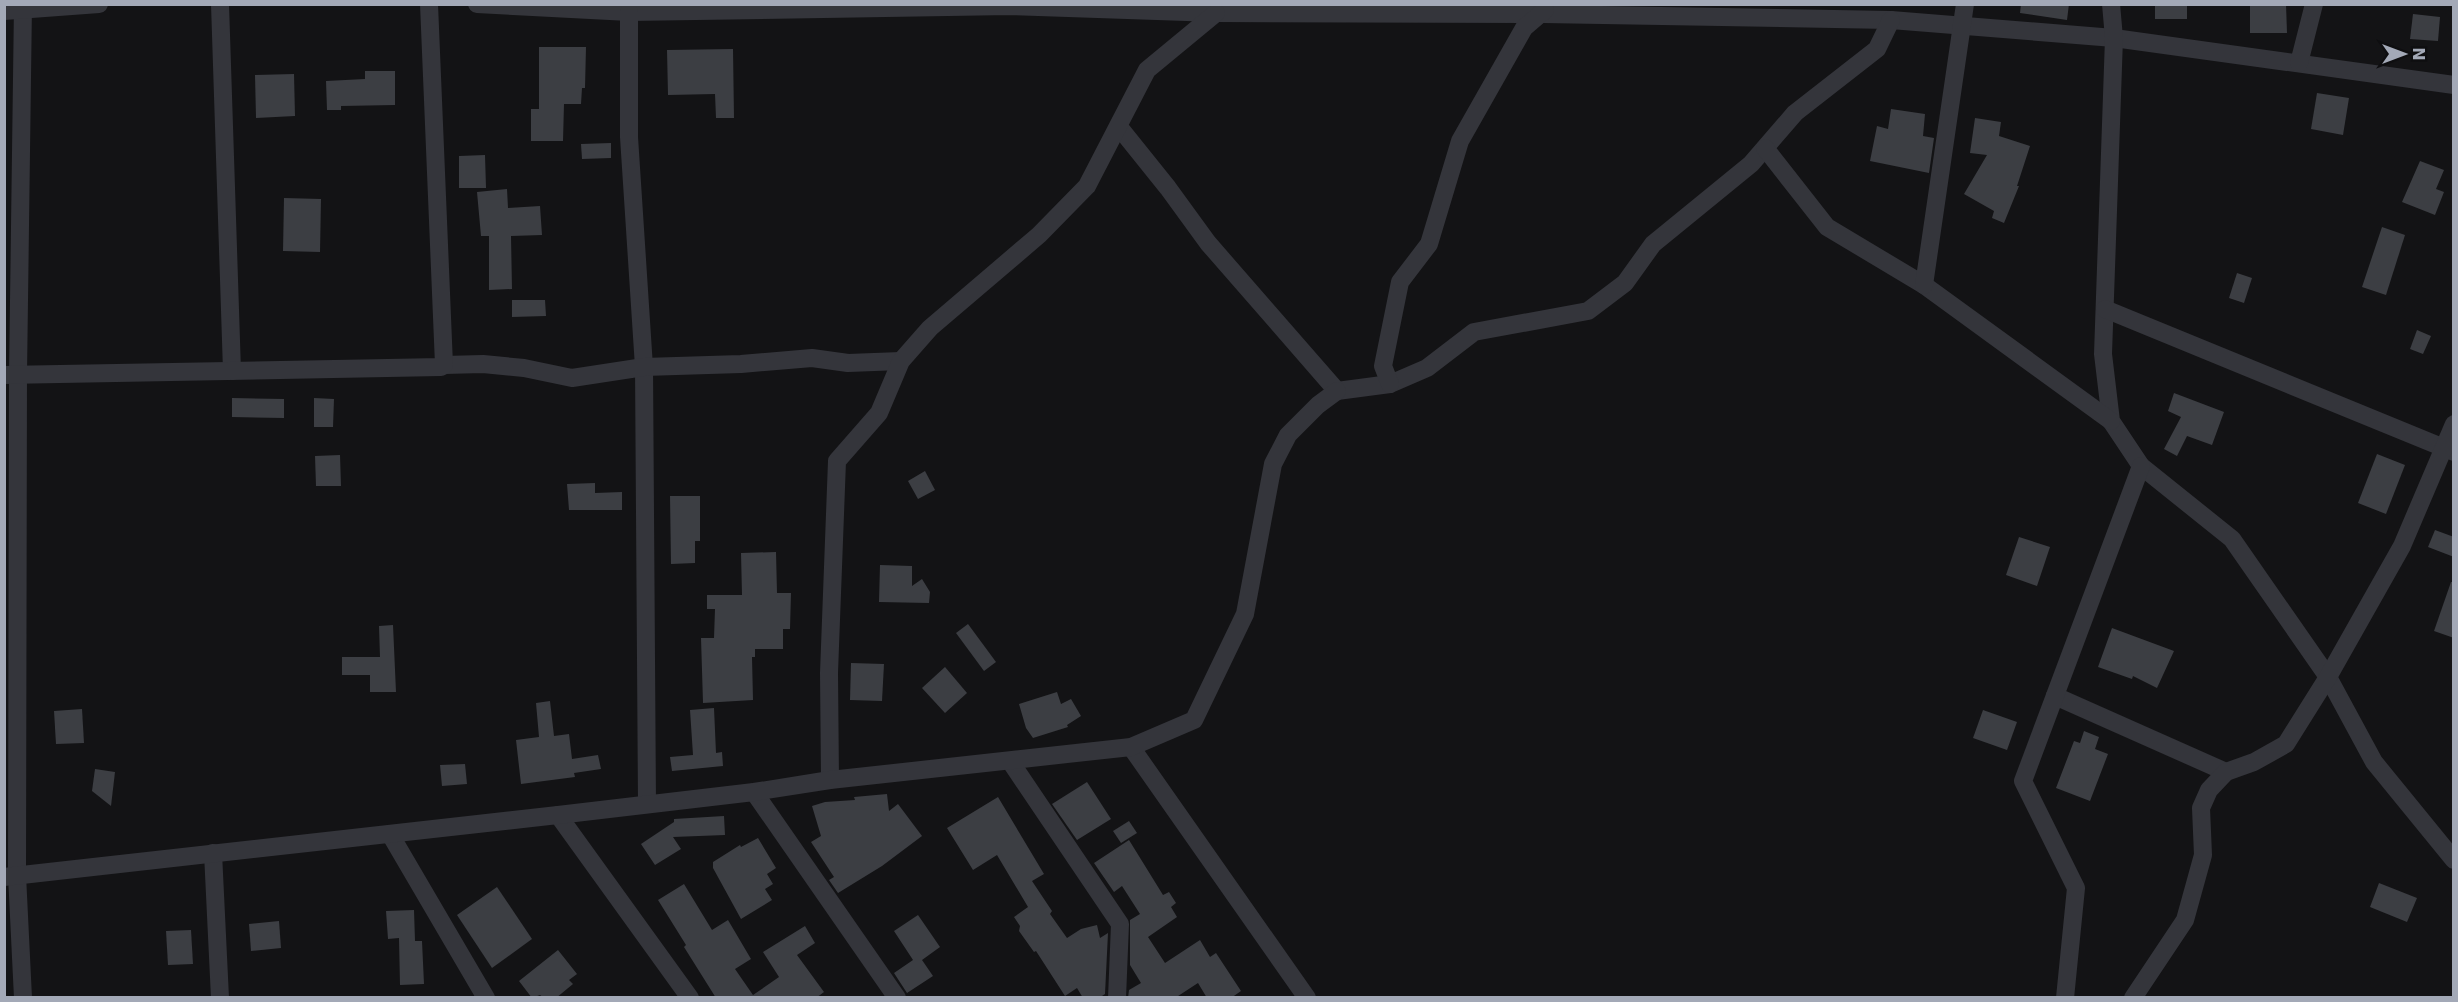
<svg xmlns="http://www.w3.org/2000/svg" width="2458" height="1002" viewBox="0 0 2458 1002" font-family="'DejaVu Sans',sans-serif">
  <style>
    .building { fill: #3c3e43 }
    .lines { fill: none; stroke-linecap: round; stroke-linejoin: round }
    .minor { stroke: #34353b; stroke-width: 18 }
  </style>
  <rect width="100%" height="100%" fill="#131315"/>
  <g class="building">
    <path d="M2021,4H2069L2067,20L2020,13Z"/>
    <rect x="2155" y="4" width="32" height="15"/>
    <path d="M2250,4H2286L2287,33H2250Z"/>
    <path d="M2413,14L2440,17L2438,41L2410,39Z"/>
    <path d="M539,47H586L585,88H582L581,104H564L563,141H531V109H539Z"/>
    <path d="M733,49L734,118H716L715,94L668,95L667,50Z"/>
    <path d="M365,71H395V105L341,106V110H327L326,81L365,79Z"/>
    <path d="M294,74L295,116L256,118L255,75Z"/>
    <path d="M2317,93L2349,98L2343,135L2311,129Z"/>
    <path d="M1891,109L1925,114L1923,136L1934,138L1929,173L1870,161L1877,126L1888,129Z"/>
    <path d="M1975,118L2001,122L1999,136L2030,146L2017,186H2019L2004,223L1992,218L1994,211L1964,194L1987,155L1970,153Z"/>
    <path d="M611,143V158L582,159L581,144Z"/>
    <path d="M485,155L486,188H459V156Z"/>
    <path d="M2420,161L2444,170L2436,189L2444,192L2435,215L2402,202Z"/>
    <path d="M507,189L508,208L540,206L542,235L511,236L512,289L489,290V236H481L477,192Z"/>
    <path d="M284,198L321,199L320,252L283,251Z"/>
    <path d="M2382,227L2405,235L2386,295L2362,287Z"/>
    <path d="M2237,273L2252,278L2244,303L2229,298Z"/>
    <path d="M512,300H545L546,316L512,317Z"/>
    <path d="M2417,330L2431,336L2423,354L2410,349Z"/>
    <path d="M2174,393L2224,412L2212,445L2187,436L2177,456L2164,449L2181,417L2168,411Z"/>
    <path d="M232,398L284,399V418L232,417Z"/>
    <path d="M314,398L334,399L333,427H314Z"/>
    <path d="M2377,454L2405,465L2386,514L2358,503Z"/>
    <path d="M340,455L341,486H316L315,456Z"/>
    <path d="M925,471L935,490L918,499L908,481Z"/>
    <path d="M595,483V493L622,492V510H569L567,484Z"/>
    <path d="M670,496H700V541H695V563L671,564Z"/>
    <path d="M2435,530L2454,537V557L2428,547Z"/>
    <path d="M2019,537L2050,547L2037,586L2006,575Z"/>
    <path d="M776,552L777,593H791L790,629H783V649H755V657H752L753,700L703,703L701,638H714L715,609H707V595H742L741,553Z"/>
    <path d="M880,565L912,566V586L922,579L930,592L929,603L879,602Z"/>
    <path d="M2451,582H2454V638L2434,631Z"/>
    <path d="M968,624L996,662L984,671L956,633Z"/>
    <path d="M393,625L396,692H370V675H342V657H380L379,626Z"/>
    <path d="M2112,628L2174,651L2157,688L2133,676L2132,679L2098,667Z"/>
    <path d="M851,663L884,664L882,701L850,700Z"/>
    <path d="M945,667L967,693L945,713L922,688Z"/>
    <path d="M1057,692L1061,704L1071,699L1081,716L1067,725L1068,727L1033,738L1026,728L1019,704Z"/>
    <path d="M550,701L554,736L569,734L572,759L598,755L601,769L574,773L575,777L521,784L516,740L539,737L536,703Z"/>
    <path d="M714,708L716,753L722,752L723,766L672,771L670,757L693,755L690,710Z"/>
    <path d="M82,709L84,743L56,744L54,711Z"/>
    <path d="M1983,710L2017,722L2007,750L1973,738Z"/>
    <path d="M2084,731L2099,737L2095,749L2108,754L2090,801L2056,788L2074,741L2080,743Z"/>
    <path d="M465,764L467,784L442,786L440,765Z"/>
    <path d="M95,769L115,772L111,806L92,791Z"/>
    <path d="M1087,782L1111,819L1077,840L1052,804Z"/>
    <path d="M887,794L889,811L898,804L922,836L882,866L838,893L829,880L834,877L811,842L821,836L812,806L825,802L855,800L854,797Z"/>
    <path d="M998,797L1044,874L1032,881L1052,911L1050,914L1067,938L1081,929L1097,925L1100,938L1108,933L1105,994L1099,998H1083L1077,988L1065,996L1036,951L1034,952L1019,931L1020,926L1014,917L1028,907L997,855L973,870L947,828Z"/>
    <path d="M724,816L725,835L673,837L681,849L655,865L641,844L674,822V819Z"/>
    <path d="M1129,821L1137,833L1121,843L1113,831Z"/>
    <path d="M758,838L776,868L767,874L773,884L765,889L772,900L741,919L713,868V862L740,845L741,847Z"/>
    <path d="M1129,840L1163,895L1169,892L1176,903L1171,907L1177,917L1148,937L1165,963L1200,940L1210,957L1216,953L1241,991L1231,998H1207L1198,983L1175,998H1128L1129,990L1141,983L1130,965V920L1140,914L1122,886L1114,892L1094,863Z"/>
    <path d="M2379,883L2417,898L2407,922L2370,907Z"/>
    <path d="M684,884L712,930L728,920L751,959L735,969L753,995L779,977L763,952L805,926L815,943L797,955L824,992L816,998H716L684,947L686,945L658,900Z"/>
    <path d="M497,887L532,939L492,968L457,915Z"/>
    <path d="M414,910L415,941H422L424,984L400,985L399,938L388,939L386,911Z"/>
    <path d="M918,915L940,947L922,960L933,976L907,993L894,973L913,960L894,931Z"/>
    <path d="M279,921L281,948L251,951L249,924Z"/>
    <path d="M191,930L193,964L168,965L166,931Z"/>
    <path d="M558,950L577,974L569,980L573,984L556,998H544L540,995L532,998L519,981Z"/>
  </g>
  <g class="lines">
    <g class="minor">
      <path d="M23,4L18,375L17,875L23,998"/>
      <path d="M220,4L232,371"/>
      <path d="M477,4L629,12L1010,6L1216,13L1543,14L1891,20L2114,38L2454,85"/>
      <path d="M2111,4L2114,38L2103,354L2111,421L2141,466L2232,539L2328,677L2374,762L2454,860"/>
      <path d="M4,11L99,4"/>
      <path d="M629,12V137L644,367L647,804"/>
      <path d="M2299,63L2314,4"/>
      <path d="M1119,127L1168,188L1208,243L1337,391L1390,384L1427,368L1474,332L1588,311L1625,283L1653,244L1751,164L1795,113L1877,49L1891,20"/>
      <path d="M1765,148L1827,227L1924,285L2111,421"/>
      <path d="M1924,285L1965,4"/>
      <path d="M2105,309L2454,452"/>
      <path d="M444,365L483,364L524,368L572,378L644,367L741,364L812,358L848,363L901,361"/>
      <path d="M4,375L441,367L444,365L429,4"/>
      <path d="M1390,384L1383,366L1400,282L1429,244L1460,141L1524,28L1545,10"/>
      <path d="M2055,696L2226,772"/>
      <path d="M1131,747L1307,998"/>
      <path d="M1010,761L1120,924L1117,998"/>
      <path d="M830,780L829,673L837,461L879,413L901,361L930,328L1039,235L1087,186L1147,70L1216,13"/>
      <path d="M754,792L897,998"/>
      <path d="M558,815L690,998"/>
      <path d="M390,834L486,998"/>
      <path d="M213,853L220,998"/>
      <path d="M4,877L558,815L754,792L830,780L1131,747L1194,720L1245,614L1273,464L1288,435L1318,405L1337,391"/>
      <path d="M2065,998L2076,888L2023,781L2141,466"/>
      <path d="M2133,998L2185,920L2203,855L2201,808L2209,790L2226,772L2254,762L2286,744L2328,677L2402,546L2454,424"/>
    </g>
  </g>
  <rect width="2458" height="1002" fill="none" stroke="#a3a9b7" stroke-width="12"/>
  <g transform="translate(2404 54) rotate(90)" stroke="#0e0e10" stroke-width="4.5" paint-order="stroke">
  <path d="M0-4.5L10 22L0 15L-10 22Z" fill="#a3a9b7"/>
  <text y="-9" font-size="16" font-weight="bold" text-anchor="middle" fill="#a3a9b7">N</text>
  </g>
</svg>
